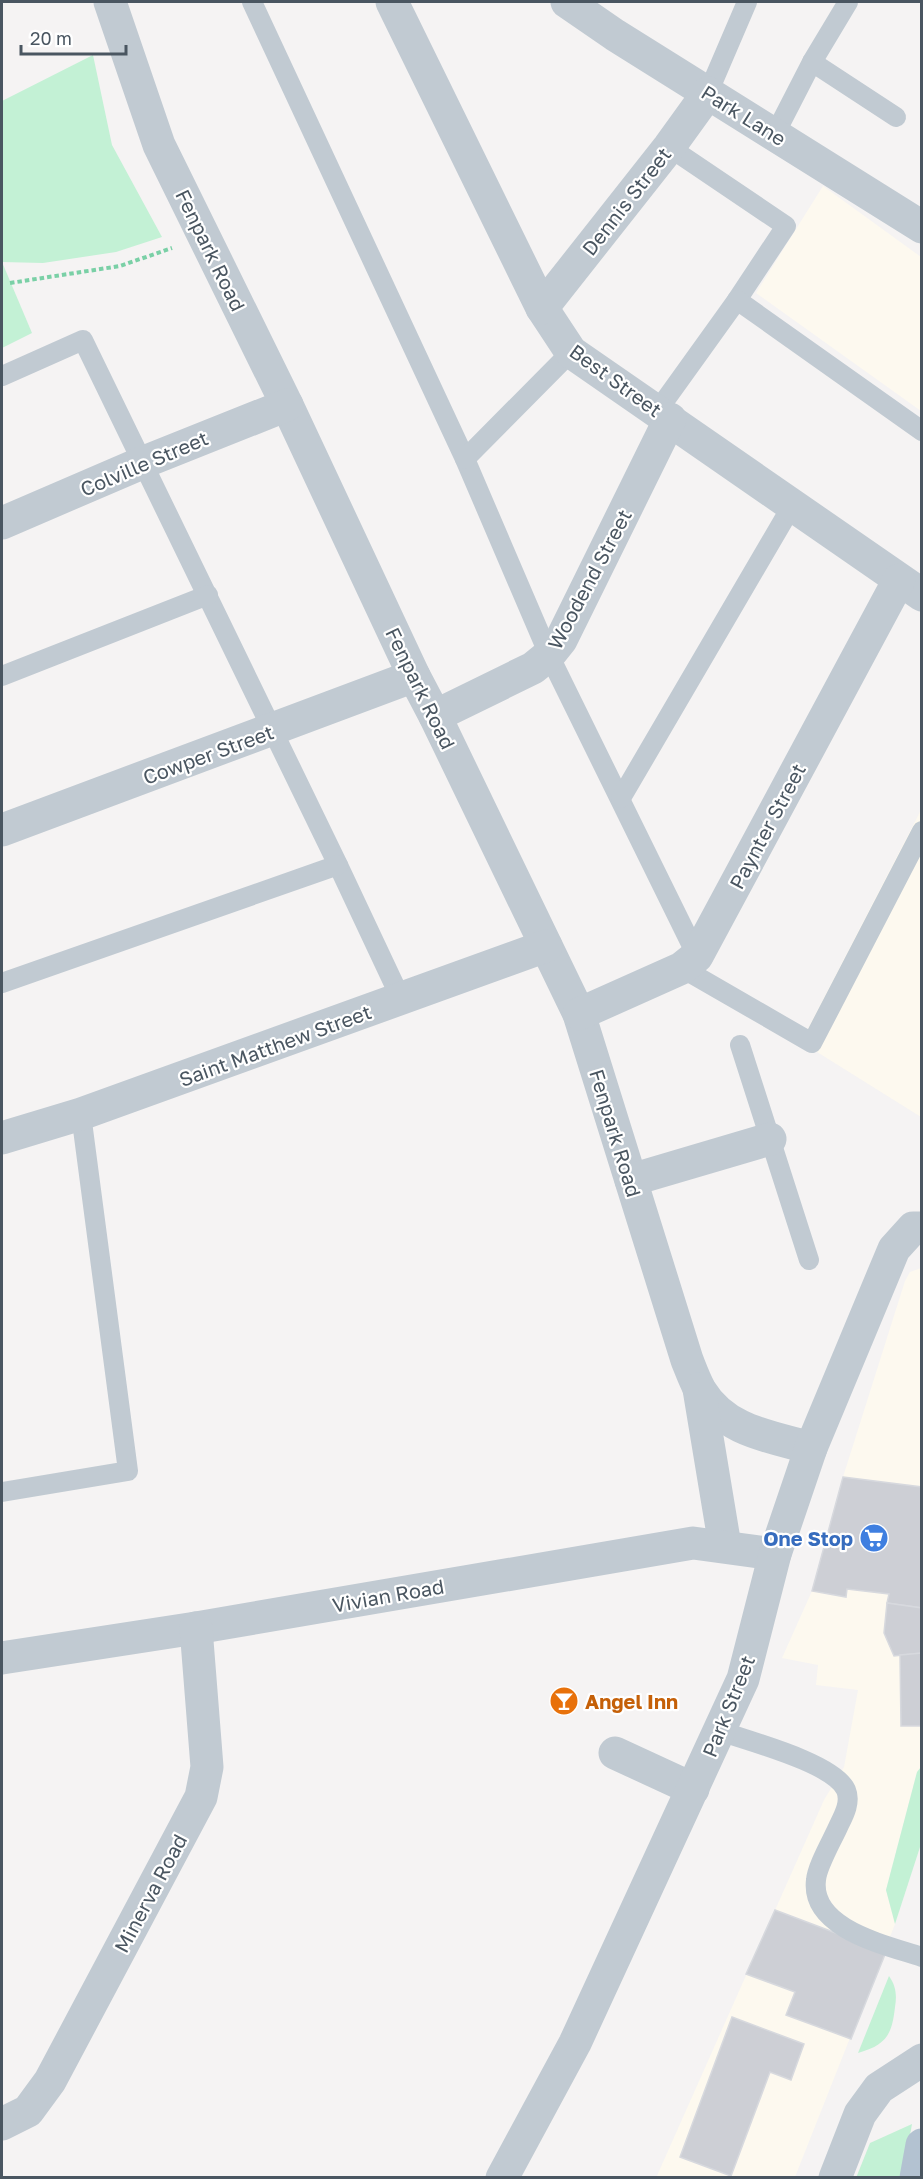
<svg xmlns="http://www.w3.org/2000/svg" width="923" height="2179" viewBox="0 0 923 2179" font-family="'Golos Text',sans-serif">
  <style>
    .commercial { fill: #fdf9ef }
    .green { fill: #c3f1d5 }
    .building { fill: #cdcfd5; stroke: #d7d9de; stroke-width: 1.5 }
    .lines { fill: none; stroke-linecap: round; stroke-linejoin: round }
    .path { stroke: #7ad0a6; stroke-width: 4; stroke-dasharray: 4.5 3; stroke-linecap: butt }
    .lane { stroke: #c1cad2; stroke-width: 20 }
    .street { stroke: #c1cad2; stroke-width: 33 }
    .primary { stroke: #b3c2d1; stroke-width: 33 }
    .labels { text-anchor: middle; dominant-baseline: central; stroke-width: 4.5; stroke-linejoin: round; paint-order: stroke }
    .street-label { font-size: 20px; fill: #4a5661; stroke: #fff }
    .shop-label { font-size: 20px; font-weight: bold; fill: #366cbe; stroke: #fff; text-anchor: end }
    .food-label { font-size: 20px; font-weight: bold; fill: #c56008; stroke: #fff; text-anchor: start }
  </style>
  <rect width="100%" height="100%" fill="#f5f3f3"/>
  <g class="commercial">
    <path d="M823,186L921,257V411L756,293Z"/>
    <path d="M921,810V1117L801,1042Z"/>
    <path d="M921,1268L922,1767L917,1772L886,1890L895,1924L795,2177L656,2178L824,1800L844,1767L858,1690L816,1685L818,1665L782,1658L812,1591L843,1477L905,1281L910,1272Z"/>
  </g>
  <g class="green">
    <path d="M93,55L112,145L162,237L116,252L43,263L2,262V101Z"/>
    <path d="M2,262L32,333L2,348Z"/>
    <path d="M921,1767V1844L895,1924L886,1890L917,1772Z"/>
    <path d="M889,1976C896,1986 897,1995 895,2007C892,2035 886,2045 858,2053Z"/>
    <path d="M912,2124L904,2169L899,2177L856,2178L870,2143Z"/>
  </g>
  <g class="building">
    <path d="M843,1477L922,1487V1608L887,1603L889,1594L847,1589L846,1597L812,1591Z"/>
    <path d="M887,1603L922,1608V1653L894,1656L884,1633Z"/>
    <path d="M922,1653V1726H901L900,1655Z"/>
    <path d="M775,1910L886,1952L851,2039L786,2015L795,1992L746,1974Z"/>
    <path d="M732,2017L804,2044L791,2080L770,2072L731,2176L680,2157Z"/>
  </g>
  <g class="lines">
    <path class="path" d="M10,283L120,266L172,248"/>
    <g class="lane">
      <path d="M252,2L465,459L549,655L697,956"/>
      <path d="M812,62L896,117"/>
      <path d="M708,93L747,2"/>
      <path d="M775,134L812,62L848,2"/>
      <path d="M669,147L786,226L737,300"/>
      <path d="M2,376L83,340L338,865L401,999"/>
      <path d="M658,410L737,300L922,431"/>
      <path d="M465,459L571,352"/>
      <path d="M2,676L208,595"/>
      <path d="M621,798L793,504"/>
      <path d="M682,968L812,1043L922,831"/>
      <path d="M2,983L338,865"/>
      <path d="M740,1045L809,1260"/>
      <path d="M2,1492L128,1471L81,1114"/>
      <path d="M720,1731C748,1741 834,1763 846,1790C851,1802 844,1815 839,1825C833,1839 817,1866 816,1880C810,1929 886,1945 922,1957"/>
    </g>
    <g class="street">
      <path d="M110,2L159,145L287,405L414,676L435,716L579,1014L687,1360C691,1370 695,1381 700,1390C725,1431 768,1436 811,1448"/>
      <path d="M392,2L542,308L571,352L922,595"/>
      <path d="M567,2L615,35L922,227"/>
      <path d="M542,308L669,147L708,93"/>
      <path d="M2,523L144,462L287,405"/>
      <path d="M435,716L533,668L549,655L561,640L670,419"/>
      <path d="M2,830L414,676"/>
      <path d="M579,1014L682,968L697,956L899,580"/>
      <path d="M2,1138L81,1114L546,946"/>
      <path d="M631,1180L770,1139"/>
      <path d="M699,1389L725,1546"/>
      <path d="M2,1658L196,1628L693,1543L775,1554"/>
      <path d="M615,1753L693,1789"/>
      <path d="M2,2124L28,2111L50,2081L201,1797L207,1767L196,1628"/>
      <path d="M502,2178L575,2043L743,1679L775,1554L811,1448L894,1249L913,1228H922"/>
      <path d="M835,2178L860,2114L879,2088L922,2060"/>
    </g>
    <path class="primary" d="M916,2178L922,2145"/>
  </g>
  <defs>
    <g id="supermarket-disc" transform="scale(1.5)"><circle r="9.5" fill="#3f7fe0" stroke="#fff"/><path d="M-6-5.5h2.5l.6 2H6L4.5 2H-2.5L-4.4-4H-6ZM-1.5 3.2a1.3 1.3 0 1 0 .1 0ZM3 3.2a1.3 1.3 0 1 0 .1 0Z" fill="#fff"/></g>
    <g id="bar-disc" transform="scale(1.5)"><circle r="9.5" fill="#e8710a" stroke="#fff"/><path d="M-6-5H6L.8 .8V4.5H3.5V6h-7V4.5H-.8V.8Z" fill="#fff"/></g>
  </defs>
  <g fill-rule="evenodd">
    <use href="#supermarket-disc" x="874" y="1538"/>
    <use href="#bar-disc" x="564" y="1701"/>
  </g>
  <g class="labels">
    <g class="street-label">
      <text transform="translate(744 115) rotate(32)">Park Lane</text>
      <text transform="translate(626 201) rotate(-52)">Dennis Street</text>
      <text transform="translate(211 250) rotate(64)">Fenpark Road</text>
      <text transform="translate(616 380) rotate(36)">Best Street</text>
      <text transform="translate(144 463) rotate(-23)">Colville Street</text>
      <text transform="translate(589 579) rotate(-62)">Woodend Street</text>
      <text transform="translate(421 688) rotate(64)">Fenpark Road</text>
      <text transform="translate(208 754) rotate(-20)">Cowper Street</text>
      <text transform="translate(767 826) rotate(-62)">Paynter Street</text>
      <text transform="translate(275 1045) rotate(-20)">Saint Matthew Street</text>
      <text transform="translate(616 1133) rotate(73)">Fenpark Road</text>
      <text transform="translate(388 1595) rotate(-10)">Vivian Road</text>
      <text transform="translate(728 1706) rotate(-68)">Park Street</text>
      <text transform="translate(150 1893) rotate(-62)">Minerva Road</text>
    </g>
    <g class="shop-label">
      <text x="853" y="1538">One Stop</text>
    </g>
    <g class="food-label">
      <text x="585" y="1701">Angel Inn</text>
    </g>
  </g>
  <rect width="923" height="2179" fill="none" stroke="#4a5661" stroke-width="6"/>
  <path d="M21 45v9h105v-9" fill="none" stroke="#4a5661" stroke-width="3"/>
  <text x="30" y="45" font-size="18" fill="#4a5661" stroke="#ffffff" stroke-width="4.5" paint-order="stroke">20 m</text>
</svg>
